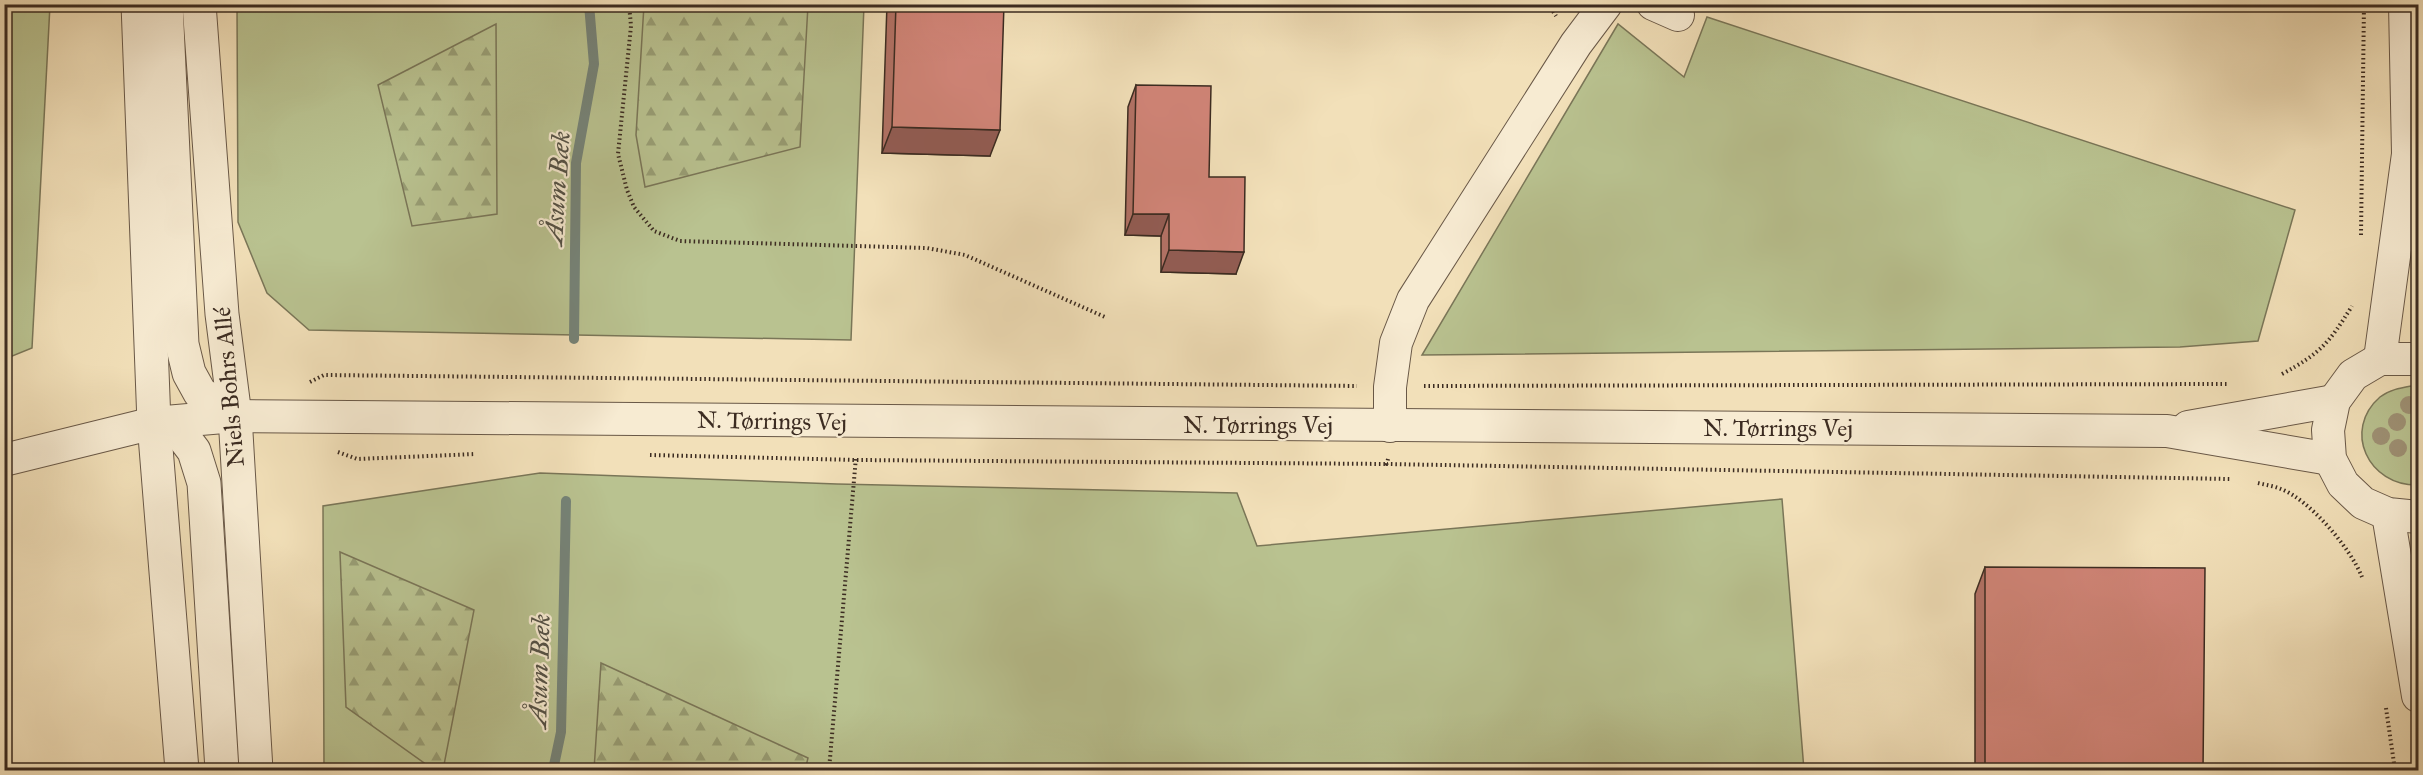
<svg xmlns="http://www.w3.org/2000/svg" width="2423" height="775" viewBox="0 0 2423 775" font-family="'IM FELL Great Primer',serif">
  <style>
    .grass { fill: #b9c290; stroke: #7a7658; stroke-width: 1.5 }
    .forest { fill: url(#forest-firs); stroke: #7a7658; stroke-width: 1.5 }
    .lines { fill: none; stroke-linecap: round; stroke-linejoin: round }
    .stream { stroke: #758378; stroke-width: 10 }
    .minor-casing { stroke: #695847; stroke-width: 34 }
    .tertiary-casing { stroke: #695847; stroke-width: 35 }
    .path { stroke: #3b2b21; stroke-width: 4; stroke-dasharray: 1.5 3; stroke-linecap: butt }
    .minor { stroke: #f7ebd2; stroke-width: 32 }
    .tertiary { stroke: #f7ebd2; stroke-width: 33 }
    .tree { fill: #9e9175 }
    .wall { fill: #b37266; stroke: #3b2b21; stroke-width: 1.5 }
    .shaded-wall { fill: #925c53; stroke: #3b2b21; stroke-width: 1.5 }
    .building { fill: #d08477; stroke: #3b2b21; stroke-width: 1.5 }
    .labels { text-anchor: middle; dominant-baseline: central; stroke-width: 4.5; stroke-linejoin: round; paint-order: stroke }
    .street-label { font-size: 24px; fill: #3b2b21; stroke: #f7ebd2 }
    .water-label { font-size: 26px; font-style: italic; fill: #535045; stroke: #f7ebd2 }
  </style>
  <defs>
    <pattern id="forest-firs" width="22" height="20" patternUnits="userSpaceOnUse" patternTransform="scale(1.5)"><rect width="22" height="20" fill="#b9c290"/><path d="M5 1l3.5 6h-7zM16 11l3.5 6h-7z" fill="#989e75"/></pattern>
  </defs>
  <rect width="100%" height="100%" fill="#f2e0b9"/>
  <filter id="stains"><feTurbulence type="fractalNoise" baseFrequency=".00333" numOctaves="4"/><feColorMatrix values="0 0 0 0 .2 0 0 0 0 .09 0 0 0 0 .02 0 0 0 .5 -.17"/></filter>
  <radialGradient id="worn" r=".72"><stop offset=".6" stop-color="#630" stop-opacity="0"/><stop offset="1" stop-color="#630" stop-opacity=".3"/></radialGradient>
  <g class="grass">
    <path d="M5,4L50,5L32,348L5,359Z"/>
    <path d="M237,5H864L851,340L309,330L267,293L238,222Z"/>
    <path d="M1707,17L2295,210L2258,341L2180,347L1422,355L1618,24L1684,77Z"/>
    <path d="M2411,386L2418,387V485C2368,486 2342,430 2380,397C2389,390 2400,388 2411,386Z"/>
    <path d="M540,473L837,484L1237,493L1257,546L1782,499L1804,770H324L323,506Z"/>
  </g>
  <g class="forest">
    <path d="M644,5H808L800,147L645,187L636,135Z"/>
    <path d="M496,24L497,214L412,226L378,85Z"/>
    <path d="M340,552L474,610L443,770H434L346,707Z"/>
    <path d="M601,663L808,758L805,770H594Z"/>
  </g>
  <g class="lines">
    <g class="stream">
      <path d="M574,339L576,163L594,64L589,4"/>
      <path d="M553,770L561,732L566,501"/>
    </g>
    <g class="minor-casing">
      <g id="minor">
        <path d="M1653,4L1678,15"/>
        <path d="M2380,359L2408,154L2405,4"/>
        <path d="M2418,359H2380L2353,375L2334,401L2328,430L2330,459L2343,484L2363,503L2388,514L2418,517"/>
        <path d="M1390,426V387L1396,343L1413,300L1576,44L1606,4"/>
        <path d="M2188,427L2334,401"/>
        <path d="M4,460L154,423L235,416L2167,431L2330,459"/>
        <path d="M2388,514L2418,696"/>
      </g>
    </g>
    <g class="tertiary-casing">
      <g id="tertiary">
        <path d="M138,4L154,423L182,770"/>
        <path d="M166,4L182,344L189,373L200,393L235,416"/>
        <path d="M199,4L222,314L235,416L256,770"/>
        <path d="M154,423L181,434L194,451L204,483L222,770"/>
      </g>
    </g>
    <g class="path">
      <path d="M629,4L631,26L618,154L627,190L634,207L654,231L680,241L927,248L965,255L1105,317"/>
      <path d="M1548,4L1556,16"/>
      <path d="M2361,235L2364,4"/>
      <path d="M2282,374C2321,353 2329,343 2352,306"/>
      <path d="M310,382L324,375L1357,386"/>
      <path d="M1424,386L2227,384"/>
      <path d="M338,452L357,459L476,454"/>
      <path d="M650,455L856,460L1387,464"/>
      <path d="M1388,459L1387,464L2230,479"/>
      <path d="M2258,483C2266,485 2274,486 2281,489C2310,500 2351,549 2362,577"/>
      <path d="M2386,708L2395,770"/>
      <path d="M829,770L856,457"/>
    </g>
    <use href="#minor" class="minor"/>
    <use href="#tertiary" class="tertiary"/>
  </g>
  <g class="tree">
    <circle cx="2409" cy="405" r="9"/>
    <circle cx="2397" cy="422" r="9"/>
    <circle cx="2381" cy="436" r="9"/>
    <circle cx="2398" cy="448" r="9"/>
  </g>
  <g class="wall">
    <path d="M887,4H1004L990,156L882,153Z"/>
    <path d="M1136,85L1209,177L1236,274L1161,272V236L1125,235L1128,107Z"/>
    <path d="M1985,567L2203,771H1975V594Z"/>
  </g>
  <g class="shaded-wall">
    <path d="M892,127L1000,130L990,156L882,153Z"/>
    <path d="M1133,214H1169L1161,236L1125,235Z"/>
    <path d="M1169,250L1244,252L1236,274L1161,272Z"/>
  </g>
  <g class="building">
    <path d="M896,4H1004L1000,130L892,127Z"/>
    <path d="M1136,85L1211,86L1209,177H1245L1244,252L1169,250V214H1133Z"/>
    <path d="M1985,567L2205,568L2203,771H1985Z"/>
  </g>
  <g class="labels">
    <g class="street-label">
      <text transform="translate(229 387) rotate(-95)">Niels Bohrs Allé</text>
      <text transform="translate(772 421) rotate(1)">N. Tørrings Vej</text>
      <text x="1258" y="425">N. Tørrings Vej</text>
      <text x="1778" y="428">N. Tørrings Vej</text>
    </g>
    <g class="water-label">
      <text transform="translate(557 188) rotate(-86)">Åsum Bæk</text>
      <text transform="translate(539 671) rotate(-88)">Åsum Bæk</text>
    </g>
  </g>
  <rect width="2423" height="775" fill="none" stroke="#f2e0b9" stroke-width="24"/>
  <rect x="6" y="6" width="2411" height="763" fill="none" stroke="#3b2b21" stroke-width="3"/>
  <rect x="12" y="12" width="2399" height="751" fill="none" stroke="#3b2b21" stroke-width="1.5"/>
  <rect width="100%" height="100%" filter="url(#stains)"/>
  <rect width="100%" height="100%" fill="url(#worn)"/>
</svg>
